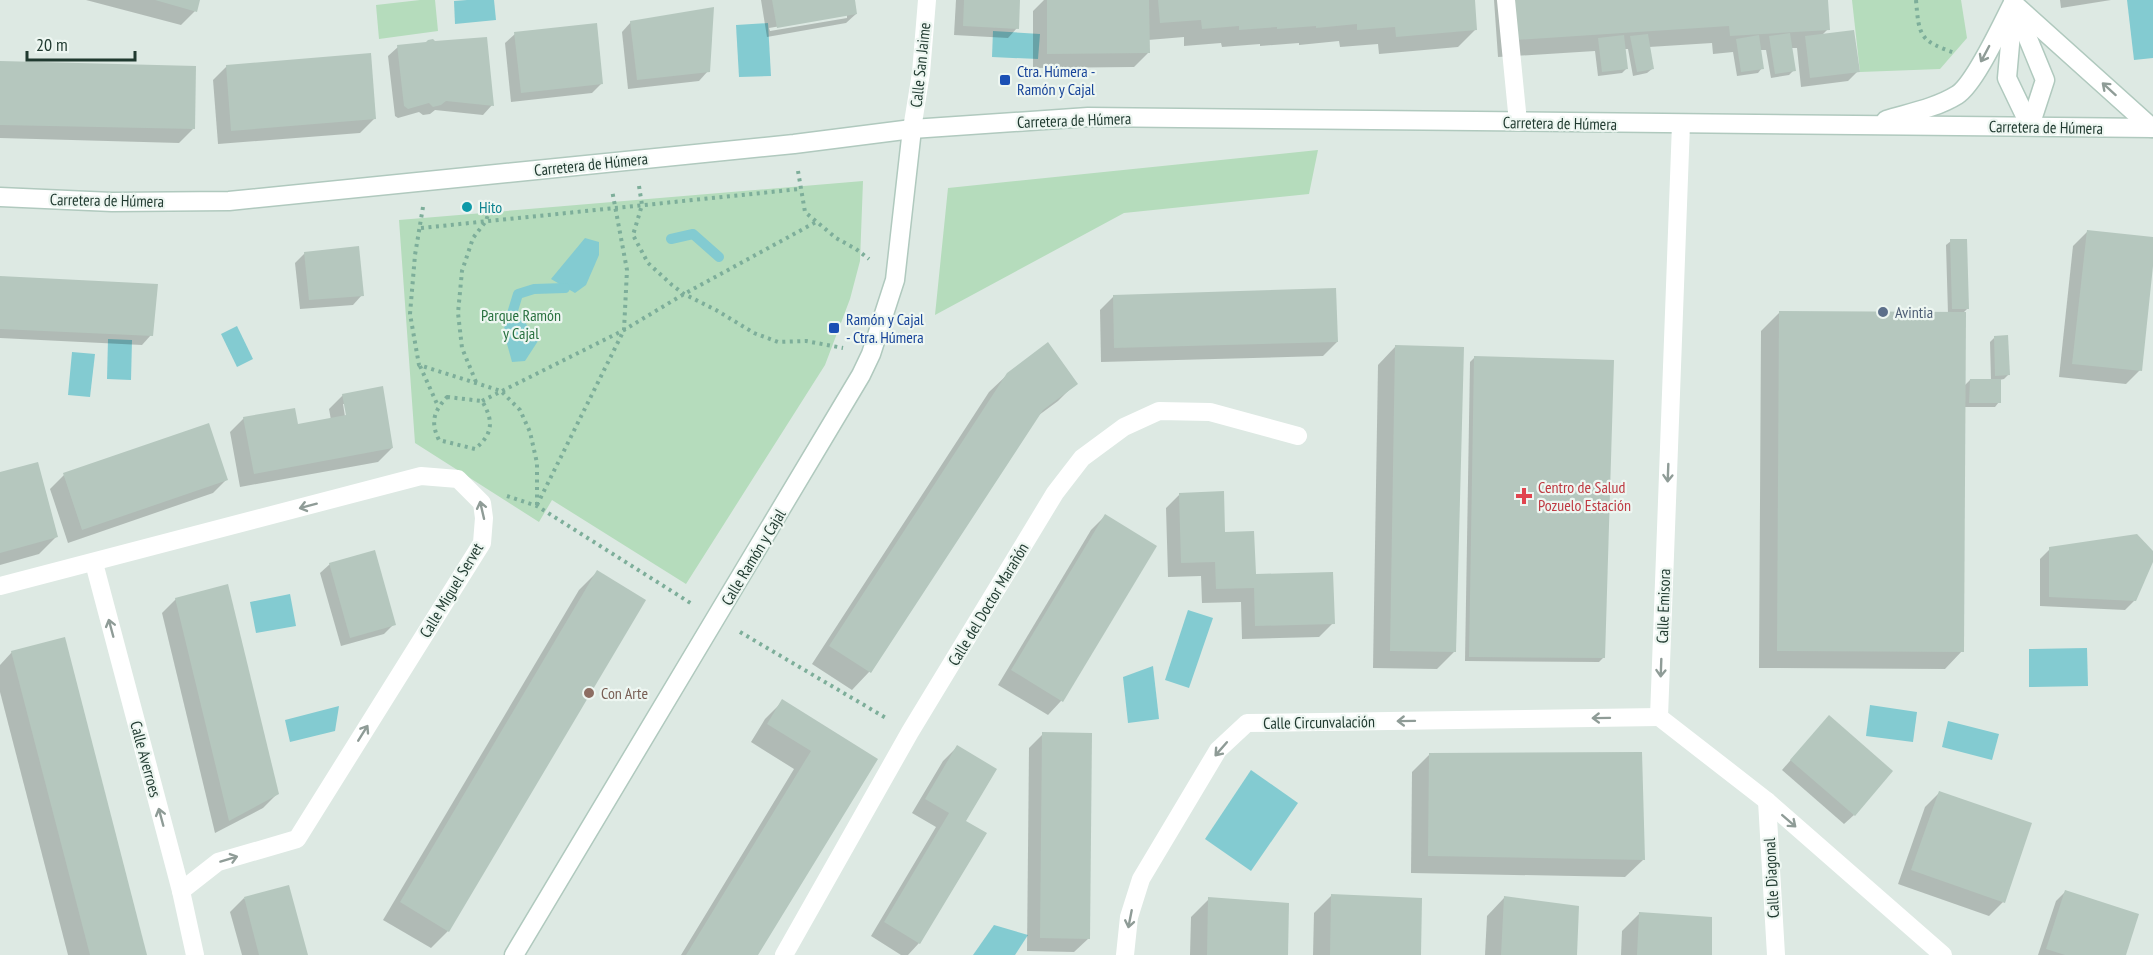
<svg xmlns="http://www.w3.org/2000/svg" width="2153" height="955" viewBox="0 0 2153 955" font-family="'PT Sans Narrow',sans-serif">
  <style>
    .green { fill: #b5dcbc }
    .water { fill: #83cbd1 }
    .shadow { fill: #0003; fill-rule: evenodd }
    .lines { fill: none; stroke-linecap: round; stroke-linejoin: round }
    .stream { stroke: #83cbd1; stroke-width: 10 }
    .building { fill: #b5c7be }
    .secondary-casing { stroke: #b0c9be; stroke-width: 21 }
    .path { stroke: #7dae9a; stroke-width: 4; stroke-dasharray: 3 4.5; stroke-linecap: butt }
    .lane { stroke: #fff; stroke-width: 18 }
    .street { stroke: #fff; stroke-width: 18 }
    .secondary { stroke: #fff; stroke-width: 18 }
    .oneway { stroke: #8f9c97 }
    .transit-dot { fill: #1a4fb4; stroke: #edf6f1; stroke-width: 2 }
    .culture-dot { fill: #0f9aa8; stroke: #edf6f1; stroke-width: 2 }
    .service-dot { fill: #5c6f8a; stroke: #edf6f1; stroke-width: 2 }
    .health-dot { fill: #e0444e; stroke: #edf6f1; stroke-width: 2 }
    .education-dot { fill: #8d6e63; stroke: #edf6f1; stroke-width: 2 }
    .labels { text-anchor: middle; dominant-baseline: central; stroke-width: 4.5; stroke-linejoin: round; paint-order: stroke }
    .street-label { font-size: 16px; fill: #1f392f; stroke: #edf6f1 }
    .transit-label { font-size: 16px; fill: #164399; stroke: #edf6f1; text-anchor: start }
    .culture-label { font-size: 16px; fill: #0d838f; stroke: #edf6f1; text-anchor: start }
    .service-label { font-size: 16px; fill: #4e5e75; stroke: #edf6f1; text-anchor: start }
    .park-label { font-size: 16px; fill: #28703e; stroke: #edf6f1 }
    .health-label { font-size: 16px; fill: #be3a42; stroke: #edf6f1; text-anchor: start }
    .education-label { font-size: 16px; fill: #785e54; stroke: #edf6f1; text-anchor: start }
  </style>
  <rect width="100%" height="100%" fill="#dde9e3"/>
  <g class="green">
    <path d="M420,0H435L438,31L379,39L376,5Z"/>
    <path d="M1852,0H1961L1967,38L1940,69L1860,72Z"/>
    <path d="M1318,150L1309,194L1124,213L935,315L948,188Z"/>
    <path d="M863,181L860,261L850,299L825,365L686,584L552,500L539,522L415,443L399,220Z"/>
  </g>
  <g class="water">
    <path d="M467,0H494L496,20L455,24L454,1Z"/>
    <path d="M2127,0H2153V58L2134,60Z"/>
    <path d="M768,23L771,76L739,77L736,25Z"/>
    <path d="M993,31L1040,34L1038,59L992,57Z"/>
    <path d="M585,238L599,242V255L586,285L575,293L551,279Z"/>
    <path d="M505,315L524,321L538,341L525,361L512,362L504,333Z"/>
    <path d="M237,326L253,359L237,367L221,334Z"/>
    <path d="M108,339L132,340L131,380L107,379Z"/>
    <path d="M72,352L95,354L90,397L68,395Z"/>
    <path d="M290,594L296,626L256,633L250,602Z"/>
    <path d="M1188,610L1213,618L1189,688L1165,680Z"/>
    <path d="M2087,648L2088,686L2029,687V649Z"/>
    <path d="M1153,666L1159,719L1128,723L1123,677Z"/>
    <path d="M1870,705L1917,712L1913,742L1866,736Z"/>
    <path d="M339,706L335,731L290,742L285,720Z"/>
    <path d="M1948,721L1999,734L1992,760L1942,747Z"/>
    <path d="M1251,770L1298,803L1251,871L1205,839Z"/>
    <path d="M994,925L1028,935L1015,955H973Z"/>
  </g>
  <g class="shadow">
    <path d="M86,0H198L195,11L181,25Z"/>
    <path d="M761,0H853L856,14L846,23L767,37ZM847,15V18L770,31L769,28Z"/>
    <path d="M956,0H1019L1017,28L1008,38L954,35Z"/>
    <path d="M1044,0H1473L1476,29L1458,47L1379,54L1378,44L1340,47L1339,41L1299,45V43L1260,46V44L1222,47L1221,43L1184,46V37L1148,40V53L1134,67L1033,68V11Z"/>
    <path d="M1494,0H1826L1828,29L1822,35L1858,71L1848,81L1801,87L1797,48H1791L1794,70L1789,75L1771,78L1766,50H1760L1762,68L1758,73L1737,76L1733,52L1713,54L1712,43L1649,47L1652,69L1647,73L1633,76L1628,49H1624L1627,68L1622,73L1598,76L1595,51L1498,57Z"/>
    <path d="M2060,0H2111L2061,8Z"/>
    <path d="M631,22L708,71L699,81L628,89L622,32Z"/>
    <path d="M515,34L602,83L592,93L511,102L505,43Z"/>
    <path d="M426,44L492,105L483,115L435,110L430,114L423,115L419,112L398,118L395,116L388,56L398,47Z"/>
    <path d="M0,63L193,129L179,143L0,138Z"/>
    <path d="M227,66L374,119L360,133L218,144L213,80Z"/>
    <path d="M2087,232L2153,239L2140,370L2126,384L2059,377L2073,246Z"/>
    <path d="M1951,241L1968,308L1962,314L1964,386L1970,380H1991L1990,342L1994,338L2008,375L2004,379L1999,380V402L1995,407H1964L1962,651L1945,669L1759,668L1761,331L1779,313L1948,314L1946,245Z"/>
    <path d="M305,253L362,295L353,305L300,309L295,263Z"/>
    <path d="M0,278L151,335L142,345L0,338Z"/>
    <path d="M1114,296L1337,342L1323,356L1101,362L1100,310Z"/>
    <path d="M1395,347L1455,651L1437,669L1373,668L1378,365Z"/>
    <path d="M1474,358L1604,657L1599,662L1465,661L1470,362Z"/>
    <path d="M1008,374L1076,383L1058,401L1035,418L869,672L852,690L812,664L989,392Z"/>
    <path d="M343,395L392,448L378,462L240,487L230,432L244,418L296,426L331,420L329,409ZM343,404H346L349,422L346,423Z"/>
    <path d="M0,474L56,537L39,554L0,565Z"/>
    <path d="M64,475L227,479L213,493L68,543L50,489Z"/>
    <path d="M1180,494L1224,534L1254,576L1333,623L1319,637L1242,639L1241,602L1202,603L1201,576L1168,577L1166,508Z"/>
    <path d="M1105,516L1061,701L1048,715L998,685L1091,530Z"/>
    <path d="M2050,549L2153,553V558L2135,600L2125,610L2040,606V559Z"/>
    <path d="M330,564L394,624L384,634L341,646L320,573Z"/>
    <path d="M597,572L448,931L431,948L383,920L579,590Z"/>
    <path d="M176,599L277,794L263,808L215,833L162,613Z"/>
    <path d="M12,652L146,955H68L0,692V665Z"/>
    <path d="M783,701L876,759L757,955H681L794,769L751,742L765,719Z"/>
    <path d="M1820,727L1854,815L1844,824L1782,770Z"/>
    <path d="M1043,734L1089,938L1074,952L1027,951L1029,748Z"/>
    <path d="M957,747L964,821L919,943L908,955H901L871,936L936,827L912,813L943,761Z"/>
    <path d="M1429,755L1643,860L1625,877L1411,873L1412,772Z"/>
    <path d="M1939,793L2003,902L1989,916L1898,884L1925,807Z"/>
    <path d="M2065,892L2124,955H2038L2056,901Z"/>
    <path d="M1331,896L1419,955H1313L1314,913Z"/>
    <path d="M244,898L306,955H242L230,912Z"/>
    <path d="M1504,898L1576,955H1485L1487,916Z"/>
    <path d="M1209,899L1286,955H1190L1191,917Z"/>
    <path d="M1640,913L1711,955H1621L1622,931Z"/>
  </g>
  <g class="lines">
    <g class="stream">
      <path d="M671,239L693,234L719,257"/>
      <path d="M511,317L518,294L534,289L565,288"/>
    </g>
  </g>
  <g class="building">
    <path d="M155,0H200L197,12Z"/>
    <path d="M772,0H855L857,14L777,28Z"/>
    <path d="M964,0H1020L1019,29L963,26Z"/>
    <path d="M1047,0H1149L1150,53L1047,54Z"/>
    <path d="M1158,0H1475L1477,30L1396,37L1395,27L1357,30V24L1316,28V26L1277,29V27L1239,30V26L1202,29L1201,20L1160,23Z"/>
    <path d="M1513,0H1828L1830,30L1730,36L1729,26L1515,40Z"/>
    <path d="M714,7L710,72L637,80L630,21Z"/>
    <path d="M597,23L603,84L521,93L514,32Z"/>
    <path d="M1854,30L1860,72L1810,78L1805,36Z"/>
    <path d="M1790,33L1796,71L1775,74L1769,36Z"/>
    <path d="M1648,34L1654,69L1637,72L1630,36Z"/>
    <path d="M1624,35L1628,69L1602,72L1598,38Z"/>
    <path d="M1759,35L1764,69L1741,72L1736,39Z"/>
    <path d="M487,37L494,106L446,101L441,105L433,107L429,103L408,109L404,106L397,45L426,42L428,40L433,39L435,41Z"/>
    <path d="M371,53L376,119L231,131L226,65Z"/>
    <path d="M0,61L196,66L195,129L0,125Z"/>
    <path d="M2087,230L2153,237V266L2142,371L2072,364Z"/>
    <path d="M1950,239H1967L1969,309H1952Z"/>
    <path d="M359,246L364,296L309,300L304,252Z"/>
    <path d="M0,276L158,284L153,336L0,329Z"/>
    <path d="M1336,288L1338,342L1114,348L1113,295Z"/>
    <path d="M1779,311L1966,312L1964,652L1777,651Z"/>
    <path d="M2008,335L2010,375L1995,376L1994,336Z"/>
    <path d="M1048,342L1078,384L1043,410L871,673L829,646L1007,373Z"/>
    <path d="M1395,345L1464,347L1456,652L1390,651Z"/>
    <path d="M1474,356L1614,360L1605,658L1469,657Z"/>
    <path d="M1970,379H2001V403H1969Z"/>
    <path d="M383,386L393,448L254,474L243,417L295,408L298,424L346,415L342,394Z"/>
    <path d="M209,423L228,480L82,530L63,473Z"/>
    <path d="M38,462L58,537L0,553V472Z"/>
    <path d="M1224,491L1225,532L1254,531L1256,574L1333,572L1335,624L1255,626L1254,588L1216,589L1215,562L1181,563L1179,493Z"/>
    <path d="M1105,514L1157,546L1063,702L1011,670Z"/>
    <path d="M2137,534L2153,551V562L2136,601L2049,597V547Z"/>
    <path d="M375,550L396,625L350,638L329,563Z"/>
    <path d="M597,570L646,600L449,932L400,902Z"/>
    <path d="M228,584L279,794L229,821L175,598Z"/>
    <path d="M65,637L147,955H90L11,651Z"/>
    <path d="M782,699L878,759L758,955H686L811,751L767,724Z"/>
    <path d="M1829,715L1893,771L1855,816L1790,760Z"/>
    <path d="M1042,732L1092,733L1090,939L1040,938Z"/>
    <path d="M957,745L997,769L966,821L987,833L920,944L884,922L949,813L925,799Z"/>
    <path d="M1642,752L1645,860L1428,856L1429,753Z"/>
    <path d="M1939,791L2032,823L2005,903L1911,870Z"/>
    <path d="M289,885L308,955H259L244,897Z"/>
    <path d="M2065,890L2139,914L2126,955H2065L2046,949Z"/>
    <path d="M1331,894L1422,898L1421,955H1330Z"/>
    <path d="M1504,896L1579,906L1577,955H1501Z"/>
    <path d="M1208,897L1289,903L1288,955H1207Z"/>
    <path d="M1639,912L1712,917V955H1637Z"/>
  </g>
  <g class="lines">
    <g class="secondary-casing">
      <g id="secondary">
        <path d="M2013,3L2152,128"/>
        <path d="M2015,7L2045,80L2030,126"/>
        <path d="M2013,11L2007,78L2030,126"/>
        <path d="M1886,120C1909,113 1936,108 1957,95C1975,84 2002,24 2013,3"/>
        <path d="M0,197L112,202L229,201L794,144L912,129L1088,117L2153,128"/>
        <path d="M514,955L861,375L871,354L895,280L912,129"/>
      </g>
    </g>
    <g class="path">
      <path d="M1916,0C1919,37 1920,41 1955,53"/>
      <path d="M798,171L805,212L836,238L856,249L869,259"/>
      <path d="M639,186L642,205L633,235L648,263L672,285L684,294L716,310L754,333L778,342L806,341L843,348"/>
      <path d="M423,207L415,255L410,314L419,365L501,391L520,410L530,432L537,463V506"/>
      <path d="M421,228L800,189"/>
      <path d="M420,366L438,406"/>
      <path d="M476,382L462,348L458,313L462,271L473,238L486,221L492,201"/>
      <path d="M447,397L482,401C494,421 493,434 475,449L439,440C430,422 434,411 447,397Z"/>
      <path d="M482,401L624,330L684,294L816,222"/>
      <path d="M507,496L537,506L692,604"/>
      <path d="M537,505L624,330L627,270L612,190"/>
      <path d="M740,632L886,718"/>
    </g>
    <path class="lane" d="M1506,0L1518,122"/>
    <g class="street">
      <path d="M1681,124L1659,717L1767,801L1943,955"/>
      <path d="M912,129L921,73L927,0"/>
      <path d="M94,563L181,891L195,955"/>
      <path d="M0,586L421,476L458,479L482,503L484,518L482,543L297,839L218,862L181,891"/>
      <path d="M1767,801L1776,955"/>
      <path d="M784,955L910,732L1055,493L1082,458L1124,427L1159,411L1210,412L1298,436"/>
      <path d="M1125,955L1129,917L1141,879L1218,750L1247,723L1659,717"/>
    </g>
    <use href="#secondary" class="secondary"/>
  </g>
  <defs><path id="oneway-shaft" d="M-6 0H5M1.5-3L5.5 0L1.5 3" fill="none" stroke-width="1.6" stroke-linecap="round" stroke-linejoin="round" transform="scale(1.5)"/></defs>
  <g class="oneway">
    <use href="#oneway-shaft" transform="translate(1985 54) rotate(118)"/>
    <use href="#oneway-shaft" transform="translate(2109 89) rotate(-138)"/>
    <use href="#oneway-shaft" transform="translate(1668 473) rotate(92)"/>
    <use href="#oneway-shaft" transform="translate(308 506) rotate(165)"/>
    <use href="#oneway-shaft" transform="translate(482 510) rotate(-103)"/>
    <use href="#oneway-shaft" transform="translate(111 628) rotate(-105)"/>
    <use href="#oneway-shaft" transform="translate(1661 668) rotate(92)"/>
    <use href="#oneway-shaft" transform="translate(1601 718) rotate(179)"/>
    <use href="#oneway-shaft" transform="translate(1406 721) rotate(179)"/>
    <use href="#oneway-shaft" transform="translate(363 733) rotate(-58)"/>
    <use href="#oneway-shaft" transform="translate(1221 749) rotate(131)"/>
    <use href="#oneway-shaft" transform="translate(161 817) rotate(-105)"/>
    <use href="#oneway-shaft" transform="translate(1789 821) rotate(41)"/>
    <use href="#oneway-shaft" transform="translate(229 859) rotate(-17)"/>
    <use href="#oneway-shaft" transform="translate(1130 919) rotate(101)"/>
  </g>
  <g class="transit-dot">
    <rect x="999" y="74" width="12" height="12" rx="3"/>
    <rect x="828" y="322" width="12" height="12" rx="3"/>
  </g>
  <circle class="culture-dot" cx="467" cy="207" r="6"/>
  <circle class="service-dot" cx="1883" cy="312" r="6"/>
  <path class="health-dot" d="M1521 487h6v6h6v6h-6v6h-6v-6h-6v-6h6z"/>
  <circle class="education-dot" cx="589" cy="693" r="6"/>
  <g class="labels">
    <g class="street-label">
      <text transform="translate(920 65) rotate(-84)">Calle San Jaime</text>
      <text transform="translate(1074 120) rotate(-2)">Carretera de Húmera</text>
      <text transform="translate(1560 123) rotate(1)">Carretera de Húmera</text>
      <text transform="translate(2046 127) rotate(1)">Carretera de Húmera</text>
      <text transform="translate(591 164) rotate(-6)">Carretera de Húmera</text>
      <text transform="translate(107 200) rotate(1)">Carretera de Húmera</text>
      <text transform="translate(753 557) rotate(-59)">Calle Ramón y Cajal</text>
      <text transform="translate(451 590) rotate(-59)">Calle Miguel Servet</text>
      <text transform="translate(988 604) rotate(-59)">Calle del Doctor Marañón</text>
      <text transform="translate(1663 606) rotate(-88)">Calle Emisora</text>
      <text transform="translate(1319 722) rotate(-1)">Calle Circunvalación</text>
      <text transform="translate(146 759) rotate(75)">Calle Averroes</text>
      <text transform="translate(1771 878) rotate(-93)">Calle Diagonal</text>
    </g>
    <g class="transit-label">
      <text x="1017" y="71">Ctra. Húmera -<tspan x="1017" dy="18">Ramón y Cajal</tspan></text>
      <text x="846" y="319">Ramón y Cajal<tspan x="846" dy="18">- Ctra. Húmera</tspan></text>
    </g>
    <g class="culture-label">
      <text x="479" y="207">Hito</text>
    </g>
    <g class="service-label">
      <text x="1895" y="312">Avintia</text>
    </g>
    <g class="park-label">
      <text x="521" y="315">Parque Ramón<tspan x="521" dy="18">y Cajal</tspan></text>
    </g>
    <g class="health-label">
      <text x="1538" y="487">Centro de Salud<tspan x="1538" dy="18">Pozuelo Estación</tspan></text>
    </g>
    <g class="education-label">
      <text x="601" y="693">Con Arte</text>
    </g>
  </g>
  <path d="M27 51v9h108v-9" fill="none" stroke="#1f392f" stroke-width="3"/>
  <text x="36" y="51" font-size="18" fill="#1f392f" stroke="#edf6f1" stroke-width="4.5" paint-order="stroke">20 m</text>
</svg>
